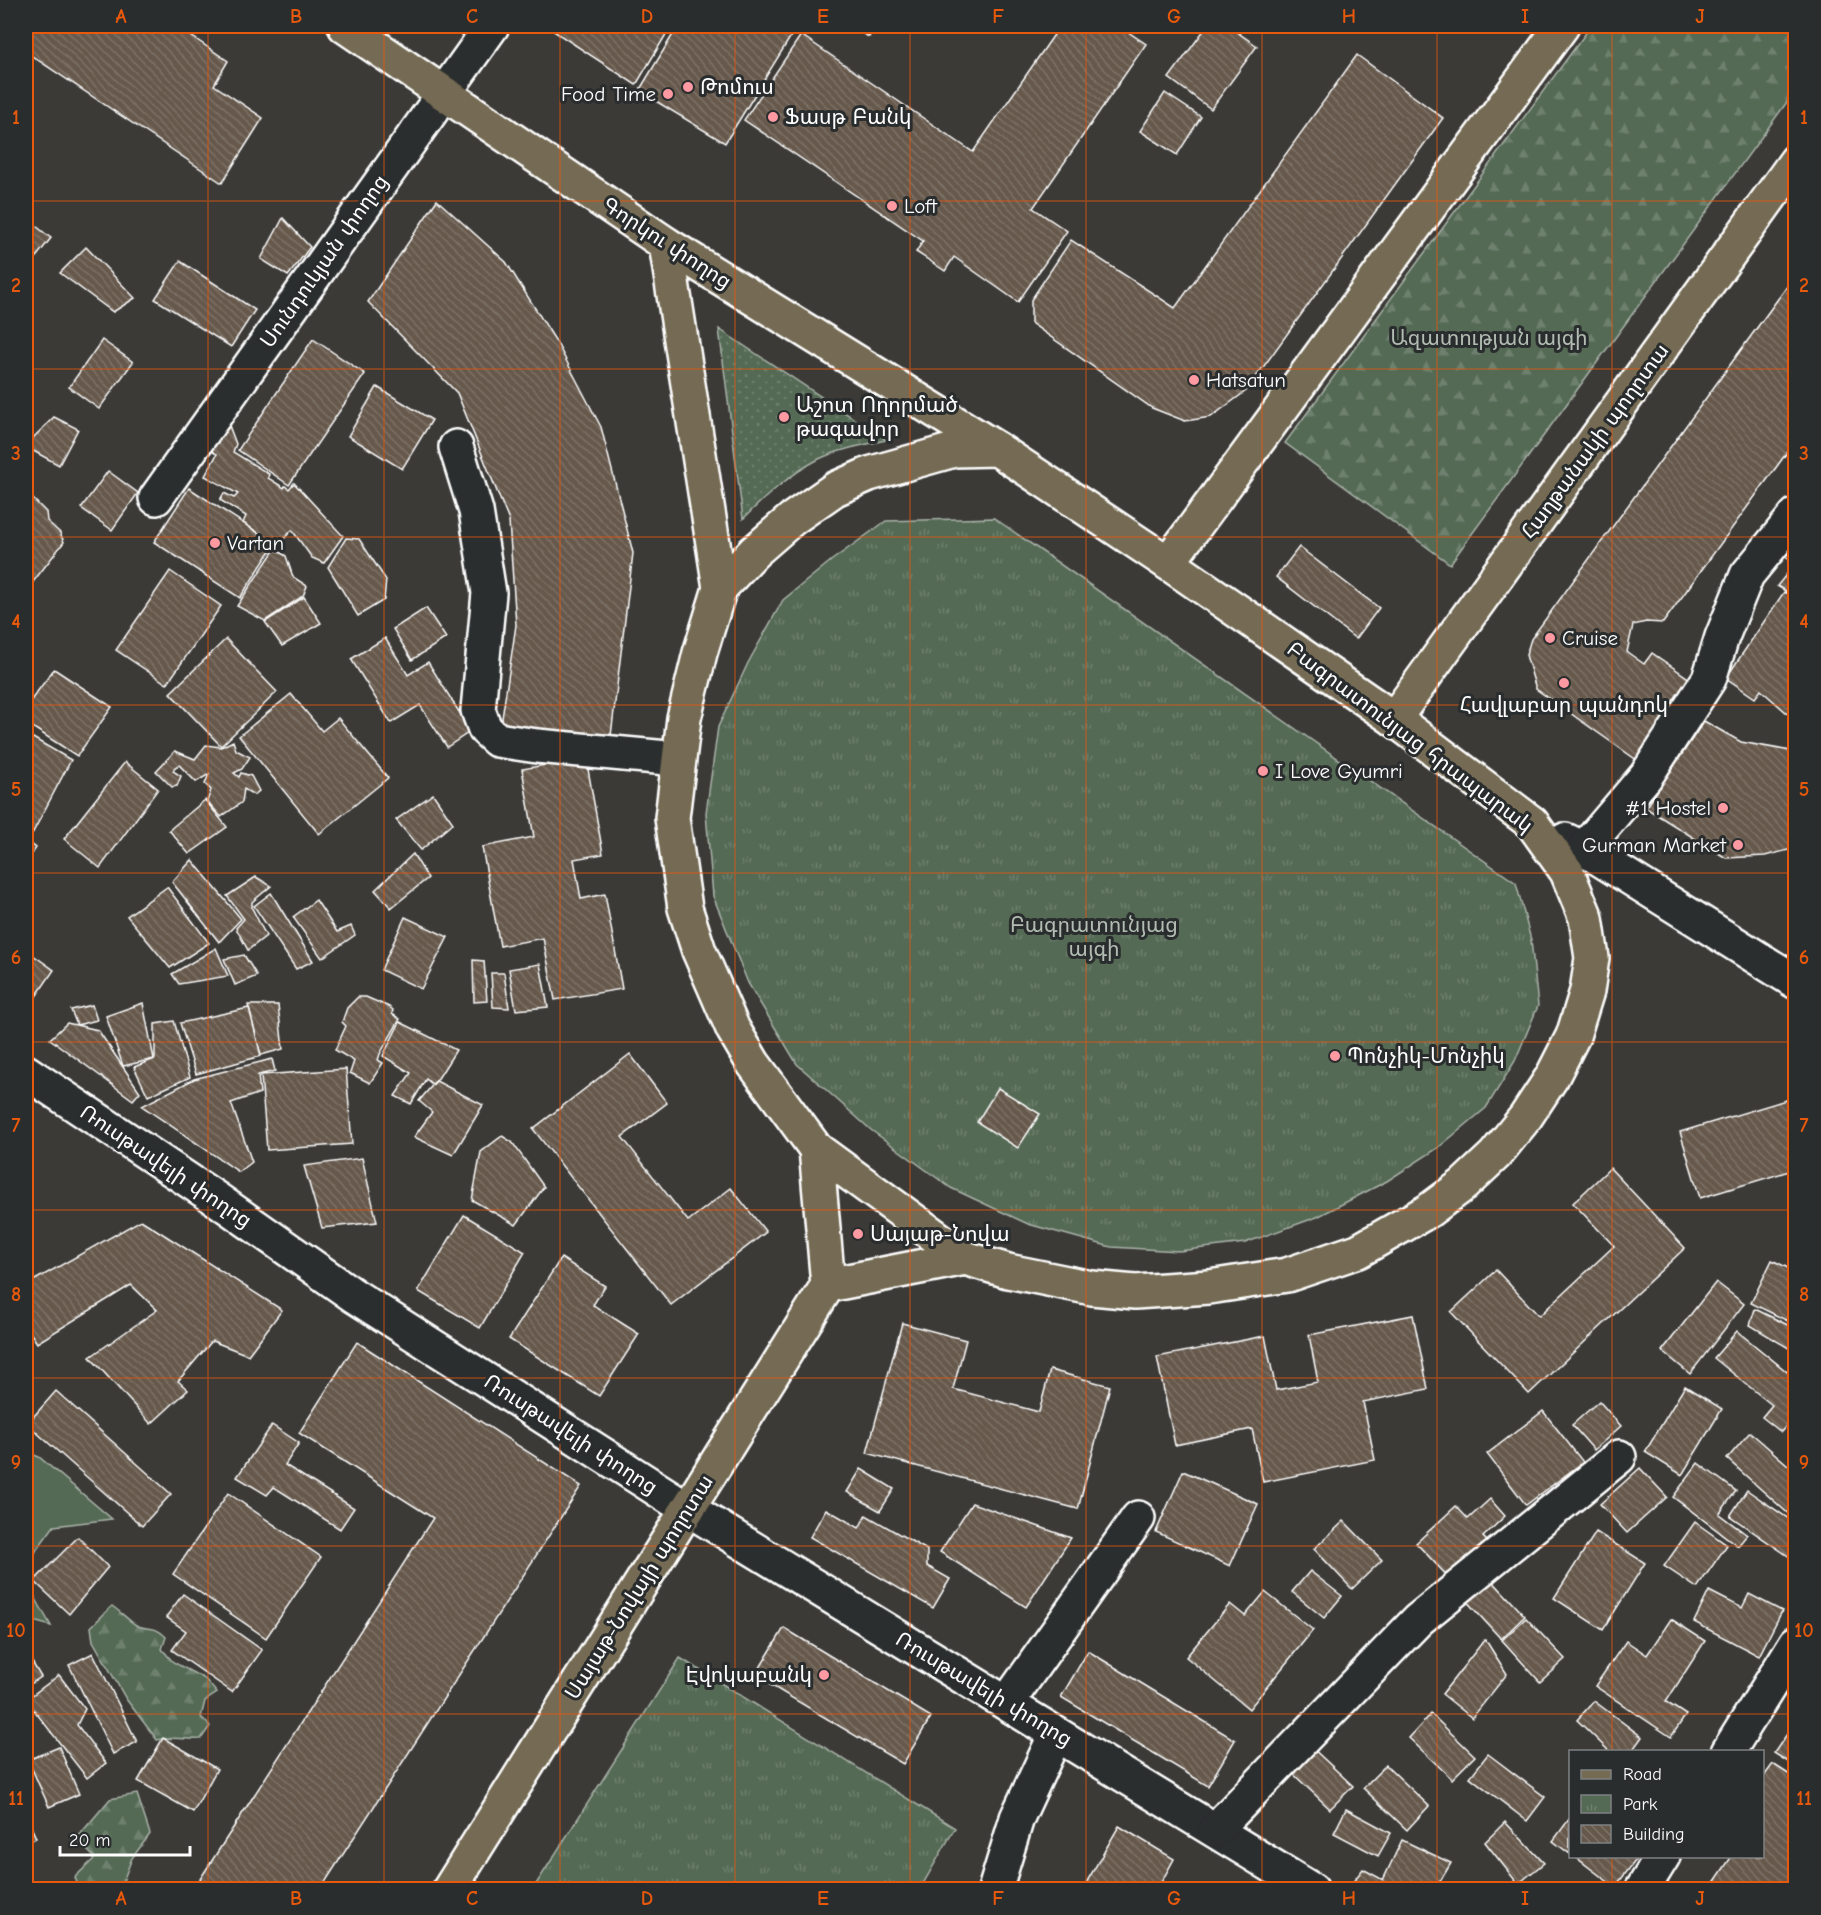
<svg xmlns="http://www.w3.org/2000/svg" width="1821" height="1915" viewBox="0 0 1821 1915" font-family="'Comic Neue','Noto Sans Armenian',sans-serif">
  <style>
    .grass { fill: url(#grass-dots); stroke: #aab4aa; stroke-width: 1.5 }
    .forest { fill: url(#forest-firs); stroke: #aab4aa; stroke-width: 1.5 }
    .park { fill: url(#park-tufts); stroke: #aab4aa; stroke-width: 1.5 }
    .garden { fill: #546a55; stroke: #aab4aa; stroke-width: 1.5 }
    .building { fill: url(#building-back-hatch); stroke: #fff; stroke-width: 1.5 }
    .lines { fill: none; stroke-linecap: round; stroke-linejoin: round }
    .minor-casing { stroke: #fff; stroke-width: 38 }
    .major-casing { stroke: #fff; stroke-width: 38 }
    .highway-casing { stroke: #fff; stroke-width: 38 }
    .minor { stroke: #2a2d2e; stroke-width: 33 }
    .major { stroke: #746b52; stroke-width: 33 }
    .highway { stroke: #746b52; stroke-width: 33 }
    .grid { fill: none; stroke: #e8590c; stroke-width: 1.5; stroke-opacity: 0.55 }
    .poi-dot { fill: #ff9aa2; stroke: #2a2d2e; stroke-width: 2 }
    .labels { text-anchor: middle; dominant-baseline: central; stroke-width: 6; stroke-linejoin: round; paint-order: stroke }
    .poi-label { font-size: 21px; fill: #fff; stroke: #2a2d2e; text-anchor: start }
    .street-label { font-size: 21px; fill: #fff; stroke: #2a2d2e }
    .park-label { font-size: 21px; fill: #b2bcb2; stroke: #2a2d2e }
    .neatline { fill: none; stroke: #e8590c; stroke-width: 2 }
    .grid-label { font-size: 20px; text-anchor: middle; font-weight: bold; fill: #e8590c }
  </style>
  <defs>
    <pattern id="grass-dots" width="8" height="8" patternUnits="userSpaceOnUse" patternTransform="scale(1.5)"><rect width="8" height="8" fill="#546a55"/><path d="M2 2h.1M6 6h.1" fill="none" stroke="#6e806e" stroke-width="1.8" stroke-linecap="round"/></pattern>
    <pattern id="forest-firs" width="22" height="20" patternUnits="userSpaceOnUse" patternTransform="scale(1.5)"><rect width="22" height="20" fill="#546a55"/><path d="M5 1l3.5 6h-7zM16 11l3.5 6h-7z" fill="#6e806e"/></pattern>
    <pattern id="park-tufts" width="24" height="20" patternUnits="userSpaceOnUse" patternTransform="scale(1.5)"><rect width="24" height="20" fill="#546a55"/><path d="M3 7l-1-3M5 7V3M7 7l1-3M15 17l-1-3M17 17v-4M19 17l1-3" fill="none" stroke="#6e806e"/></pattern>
    <pattern id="building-back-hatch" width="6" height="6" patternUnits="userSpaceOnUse" patternTransform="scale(1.5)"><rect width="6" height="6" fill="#66594c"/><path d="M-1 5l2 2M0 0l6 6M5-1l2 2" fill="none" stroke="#7d7267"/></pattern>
  </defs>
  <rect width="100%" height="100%" fill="#3c3a37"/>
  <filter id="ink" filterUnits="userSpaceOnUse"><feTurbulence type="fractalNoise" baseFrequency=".0167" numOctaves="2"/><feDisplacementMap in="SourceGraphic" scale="12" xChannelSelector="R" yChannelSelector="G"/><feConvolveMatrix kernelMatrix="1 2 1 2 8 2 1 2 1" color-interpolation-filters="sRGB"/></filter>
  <g filter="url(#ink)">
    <path class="grass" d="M719,329L886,440C864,445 840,449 819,459C790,474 766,496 743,519Z"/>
    <g class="forest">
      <path d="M1591,26H1795V91L1450,564L1285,443Z"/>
      <path d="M112,1606C121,1612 129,1621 136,1625C148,1632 152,1623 166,1637L162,1649L173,1662L205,1679L217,1693L205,1701L201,1717L210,1726L201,1739C186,1740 172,1736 157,1740L126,1699L93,1641L91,1627Z"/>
      <path d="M137,1794L150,1834L132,1858L120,1889H79L75,1877L95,1858L76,1839L110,1799Z"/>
    </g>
    <g class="park">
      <path d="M994,518L1516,883L1531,940L1538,1006L1515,1061L1486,1108L1438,1148L1387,1181L1317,1217L1245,1243L1179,1251L1111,1247L1028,1224L951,1188L871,1130L797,1064L748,983L713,896L706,813L718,727L748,663L783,600L832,560L886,521Z"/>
      <path d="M680,1658L955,1828L920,1889H533Z"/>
    </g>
    <g class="garden">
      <path d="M26,1452L39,1457L112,1519L54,1526L37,1549L26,1572Z"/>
      <path d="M26,1581L51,1626L26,1619Z"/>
    </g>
    <g class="building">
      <path d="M26,26H176L228,61L214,85L263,118L222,183L26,52Z"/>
      <path d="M546,26H671L636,85Z"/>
      <path d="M678,26H792L796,28L725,143L639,91Z"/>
      <path d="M853,26H876L869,37L852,28Z"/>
      <path d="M1060,26H1119L1146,44L1033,208L1067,231L1018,302L954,257L945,271L930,261L916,252L923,241L744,120L801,35L973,152Z"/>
      <path d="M1207,26H1228L1257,46L1211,109L1169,78Z"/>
      <path d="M1357,55L1443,118L1246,391L1211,417L1185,421L1152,408L1031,323V300L1071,240L1175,308Z"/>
      <path d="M1165,93L1201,117L1177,155L1140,131Z"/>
      <path d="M437,200L506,262L557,343L601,427L633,553L609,752L500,732L516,625L509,521L457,393L368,302Z"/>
      <path d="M26,218L51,238L26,270Z"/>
      <path d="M283,218L310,247L288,276L261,259Z"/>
      <path d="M86,247L135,298L113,312L60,273Z"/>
      <path d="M180,261L255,310L231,347L155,299Z"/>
      <path d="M1796,274V440L1663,623L1646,622L1633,625L1627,652L1644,664L1652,653L1697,684L1641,763L1536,689L1526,655L1531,639Z"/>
      <path d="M313,339L365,374L289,485L238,450Z"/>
      <path d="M102,340L133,362L99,409L69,387Z"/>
      <path d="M377,387L432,420L402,469L348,436Z"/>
      <path d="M54,417L78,429L59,465L26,447V445Z"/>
      <path d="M228,423L236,444L233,452L269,474L268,478L284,488L285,486L289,489L294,483L343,536L324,563L312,558L292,530L278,545L243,523L246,516L220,500L224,493L234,498L238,494L205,476L217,454L211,451L213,445Z"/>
      <path d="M108,471L138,493L112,530L81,508Z"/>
      <path d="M189,488L275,544L240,598L154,542Z"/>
      <path d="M26,492L46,512L47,521L60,533L64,542L26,591Z"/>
      <path d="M1796,536V597L1777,586L1795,564L1780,553Z"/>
      <path d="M346,538L359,539L386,580L384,600L358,616L328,567Z"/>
      <path d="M1299,547L1379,608L1356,639L1276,577Z"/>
      <path d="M275,549L286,556L293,577L307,586L303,596L265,621L237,606Z"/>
      <path d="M170,571L221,606L167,684L116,650Z"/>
      <path d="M1784,592L1796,599V721L1761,690L1755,698L1726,678Z"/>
      <path d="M304,597L321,623L282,646L265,622Z"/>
      <path d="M426,608L446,638L412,660L393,629Z"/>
      <path d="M385,638L408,675L428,662L471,731L447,747L420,705L391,723L351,659Z"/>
      <path d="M226,639L277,692L221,746L170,693Z"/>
      <path d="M54,669L112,707L77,756L26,723V707Z"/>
      <path d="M291,694L322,731L338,718L388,778L319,834L239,736Z"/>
      <path d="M1704,721L1741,742L1796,752V848L1765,856L1726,858L1646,808Z"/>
      <path d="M26,734L71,760L31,836L26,833Z"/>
      <path d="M233,741L236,750L250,757L242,769L234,773L239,777L241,773L251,776L259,791L254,795L244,789L242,802L221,817L207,801L211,790L205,784L209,774L196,782L179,765L175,767L173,771L181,776L177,786L172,787L156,771L175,751L195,759L206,745L221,747Z"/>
      <path d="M586,758L603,854L574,859L581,899L605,894L622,989L555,1000L543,938L500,946L482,847L534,837L522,769Z"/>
      <path d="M125,762L158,789L100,868L64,839Z"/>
      <path d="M433,794L453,823L421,850L396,820Z"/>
      <path d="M205,800L227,827L189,854L169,830Z"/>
      <path d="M26,840L36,848L26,863Z"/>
      <path d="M413,854L428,878L391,908L375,890Z"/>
      <path d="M192,860L241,919L219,942L172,882Z"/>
      <path d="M256,877L271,886L252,902V908L266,936L248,950L236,928L244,919L227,896Z"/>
      <path d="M167,887L209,943L170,968L127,916Z"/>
      <path d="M271,893L313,961L296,969L254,906Z"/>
      <path d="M316,900L337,932L351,926L355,935L322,958L293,917Z"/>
      <path d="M405,917L448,937L421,989L381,970Z"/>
      <path d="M216,948L228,976L179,984L172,974Z"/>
      <path d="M26,950L54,970L26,1011Z"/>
      <path d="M244,955L257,976L235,985L224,959Z"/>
      <path d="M473,960L484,961L487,1001L474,1002Z"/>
      <path d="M540,964L548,1007L516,1010L509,969Z"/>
      <path d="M491,973H504L509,1008L493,1007Z"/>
      <path d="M358,997H366L389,1007L393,1010L392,1014L400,1019L380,1054L378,1060L383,1063L370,1083L350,1073L354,1061L335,1050L346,1026L342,1022L347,1008Z"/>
      <path d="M143,1003L154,1059L123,1066L106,1016Z"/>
      <path d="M92,1005L97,1020L77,1025L71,1010Z"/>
      <path d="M248,1005H278L283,1049L261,1055Z"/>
      <path d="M249,1008L261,1056L196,1074L180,1023Z"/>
      <path d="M174,1021L190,1077L148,1096L134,1067L155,1059V1024Z"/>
      <path d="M400,1022L456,1050L437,1080L432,1084L426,1079L411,1104L395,1096L411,1073L383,1056Z"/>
      <path d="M67,1023L98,1030L140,1092L133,1100L50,1039Z"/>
      <path d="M630,1054L667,1103L622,1137L688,1221L731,1188L766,1232L671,1305L533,1129Z"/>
      <path d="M272,1059L275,1071L258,1075L260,1093L231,1103L252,1162L239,1172L142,1106L194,1079Z"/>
      <path d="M346,1069L352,1144L267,1150L261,1075Z"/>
      <path d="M436,1081L483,1105L453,1155L414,1137L432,1112L419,1101Z"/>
      <path d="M998,1088L1040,1114L1018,1148L977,1122Z"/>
      <path d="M1796,1097V1169L1700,1198L1680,1132Z"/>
      <path d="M502,1136L512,1142L544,1187L516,1225L472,1200L481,1152Z"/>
      <path d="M362,1158L377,1222L322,1228L304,1166Z"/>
      <path d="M1610,1168L1685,1248L1529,1394L1451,1312L1496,1270L1539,1316L1614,1246L1573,1203Z"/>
      <path d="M464,1215L525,1252L480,1328L418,1291Z"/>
      <path d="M141,1220L282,1310L248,1355L212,1341L178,1381L188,1390L151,1424L90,1357L157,1310L131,1285L37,1343L26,1326V1285Z"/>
      <path d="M561,1258L605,1286L593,1305L639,1334L599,1396L509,1339Z"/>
      <path d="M1772,1260L1796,1272V1325L1751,1303Z"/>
      <path d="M1716,1282L1744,1304L1690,1374L1662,1351Z"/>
      <path d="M1755,1309L1796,1329V1344L1792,1350L1750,1325Z"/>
      <path d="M1413,1315L1428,1389L1363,1402L1375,1460L1263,1482L1252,1429L1175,1445L1157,1357L1265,1336L1276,1390L1318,1382L1309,1335Z"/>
      <path d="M902,1323L966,1340L953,1389L1039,1412L1050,1370L1110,1386L1078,1509L867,1453Z"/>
      <path d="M1737,1331L1796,1379V1414L1781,1432L1762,1417L1772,1405L1714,1358Z"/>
      <path d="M357,1342L581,1486L320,1890H193L433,1518L299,1433Z"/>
      <path d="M1685,1386L1722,1409L1682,1475L1645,1452Z"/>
      <path d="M56,1391L171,1494L142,1526L27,1424Z"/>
      <path d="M1599,1401L1621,1426L1594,1450L1572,1425Z"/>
      <path d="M1543,1411L1583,1462L1526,1505L1487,1454Z"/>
      <path d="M272,1425L299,1443L285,1465L354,1508L340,1529L274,1487L267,1495L237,1477Z"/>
      <path d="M1750,1432L1796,1472V1514L1792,1517L1727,1459Z"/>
      <path d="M1698,1463L1736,1491L1719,1514L1747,1535L1738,1546L1673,1497Z"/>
      <path d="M1640,1468L1667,1497L1627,1533L1600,1504Z"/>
      <path d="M861,1469L894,1489L880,1511L847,1492Z"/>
      <path d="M1183,1471L1258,1504L1230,1566L1156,1532Z"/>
      <path d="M1747,1490L1796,1524L1794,1560L1730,1516Z"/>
      <path d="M228,1493L321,1557L266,1638L173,1574Z"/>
      <path d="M1490,1499L1505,1516L1483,1537L1491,1545L1452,1581L1416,1543L1456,1506L1468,1519Z"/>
      <path d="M972,1503L1071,1538L1026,1607L940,1552Z"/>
      <path d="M826,1509L859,1528L866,1515L927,1550V1566L950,1579L933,1608L810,1537Z"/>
      <path d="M1344,1521L1382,1560L1352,1589L1314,1549Z"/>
      <path d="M1695,1522L1727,1545L1697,1588L1664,1566Z"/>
      <path d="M1596,1532L1645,1563L1603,1630L1554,1598Z"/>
      <path d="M78,1537L108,1567L69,1614L34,1581Z"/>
      <path d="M1310,1571L1342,1596L1324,1618L1292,1592Z"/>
      <path d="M1487,1575L1525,1616L1501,1639L1463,1597Z"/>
      <path d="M1709,1591L1742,1608L1749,1594L1782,1611L1759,1656L1694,1622Z"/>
      <path d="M1265,1592L1313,1630L1249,1709L1186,1657L1230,1604L1245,1616Z"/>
      <path d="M183,1594L262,1650L232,1692L172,1650L186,1631L166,1617Z"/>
      <path d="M1526,1618L1565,1659L1540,1682L1502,1640Z"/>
      <path d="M1671,1619L1705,1641L1666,1702L1686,1715L1671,1737L1595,1686L1626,1641L1647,1655Z"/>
      <path d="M784,1628L931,1717L903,1764L755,1676Z"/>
      <path d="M1485,1639L1507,1674L1472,1718L1442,1694Z"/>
      <path d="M1088,1651L1235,1740L1208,1786L1061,1697Z"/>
      <path d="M26,1652L41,1677L26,1687Z"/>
      <path d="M93,1653L137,1742L113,1754L69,1665Z"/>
      <path d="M59,1675L85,1709L77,1725L106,1763L87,1778L26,1700Z"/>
      <path d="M1594,1701L1642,1737L1631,1752H1610L1577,1720Z"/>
      <path d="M1431,1714L1475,1756L1452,1779L1409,1738Z"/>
      <path d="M1796,1721V1767L1774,1753Z"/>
      <path d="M163,1738L217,1769L193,1812L138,1781Z"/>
      <path d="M1309,1745L1353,1786L1330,1809L1287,1768Z"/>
      <path d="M59,1747L79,1794L49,1807L28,1760Z"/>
      <path d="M1488,1754L1545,1797L1527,1821L1470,1777Z"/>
      <path d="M1773,1764L1796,1779V1890H1709L1732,1856H1762V1779Z"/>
      <path d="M1386,1765L1429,1806L1407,1830L1363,1788Z"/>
      <path d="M1346,1809L1391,1833L1378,1856L1334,1833Z"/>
      <path d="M26,1815L36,1838L26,1843Z"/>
      <path d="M1570,1818V1854L1553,1841Z"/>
      <path d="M1505,1822L1544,1863L1518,1884L1485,1842Z"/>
      <path d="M1119,1826L1174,1859L1157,1890H1082Z"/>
      <path d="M1402,1840L1451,1863L1435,1890H1364L1352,1883L1363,1869L1383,1880Z"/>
      <path d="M1574,1856H1639L1615,1887Z"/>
    </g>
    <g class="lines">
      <g class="minor-casing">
        <g id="minor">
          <path d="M456,447L476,511L489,593L478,710L485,729L497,740L537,746L678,759"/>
          <path d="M156,498L492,26"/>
          <path d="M1565,840L1584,849L1796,982"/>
          <path d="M1584,849L1646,776L1709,679L1722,637L1747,575L1796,515"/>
          <path d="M26,1072L218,1200L353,1295L688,1509L1312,1890"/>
          <path d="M1007,1703L1138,1518"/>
          <path d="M1728,1752L1796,1643"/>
          <path d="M1215,1830L1418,1620L1619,1457"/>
          <path d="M995,1890L1017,1818L1056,1734"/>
          <path d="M1642,1890L1663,1856"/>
        </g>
      </g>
      <g class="major-casing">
        <g id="major">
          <path d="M345,26L666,244L997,449"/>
          <path d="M666,244L720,588"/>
        </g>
      </g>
      <g class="highway-casing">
        <g id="highway">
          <path d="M997,449L1168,563L1394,719L1532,823L1567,872L1586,918L1592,958L1587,991L1573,1036L1552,1077L1525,1118L1495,1155L1463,1185L1428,1211L1358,1251L1287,1275L1209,1287L1135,1292L1092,1288L1008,1271L965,1258L816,1149L753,1063L733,1029L699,951L685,908L672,818L684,718L700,653L720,588L754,552L792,519L835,489L869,474L954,450Z"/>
          <path d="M1168,563L1562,26"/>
          <path d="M1394,719L1796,161"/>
          <path d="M816,1149L828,1285"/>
          <path d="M828,1285L965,1258"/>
          <path d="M449,1890L828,1285"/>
        </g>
      </g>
      <use href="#minor" class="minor"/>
      <use href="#major" class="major"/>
      <use href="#highway" class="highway"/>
    </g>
  </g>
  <path class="grid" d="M208,26V1890M384,26V1890M560,26V1890M735,26V1890M910,26V1890M1086,26V1890M1262,26V1890M1437,26V1890M1612,26V1752M26,201H1796M26,369H1796M26,537H1796M26,705H1796M26,873H1796M26,1042H1796M26,1210H1796M26,1378H1796M26,1546H1796M26,1714H1796M1612,1856V1890"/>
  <g class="poi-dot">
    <circle cx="688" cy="87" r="6"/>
    <circle cx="668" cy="94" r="6"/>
    <circle cx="773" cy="117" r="6"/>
    <circle cx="892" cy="206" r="6"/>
    <circle cx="1194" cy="380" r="6"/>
    <circle cx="784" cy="417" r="6"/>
    <circle cx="215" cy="543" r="6"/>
    <circle cx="1550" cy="638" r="6"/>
    <circle cx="1564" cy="683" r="6"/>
    <circle cx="1263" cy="771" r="6"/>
    <circle cx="1723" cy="808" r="6"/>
    <circle cx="1738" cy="845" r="6"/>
    <circle cx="1335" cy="1056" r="6"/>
    <circle cx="858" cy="1234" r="6"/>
    <circle cx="824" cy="1675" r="6"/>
  </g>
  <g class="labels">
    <g class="poi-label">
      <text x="700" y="87">Թոմուս</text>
      <text x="656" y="94" text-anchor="end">Food Time</text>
      <text x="785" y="117">Ֆասթ Բանկ</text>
      <text x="904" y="206">Loft</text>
      <text x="1206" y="380">Hatsatun</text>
      <text x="796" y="405">Աշոտ Ողորմած<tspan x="796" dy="24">թագավոր</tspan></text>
      <text x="227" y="543">Vartan</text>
      <text x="1562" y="638">Cruise</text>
      <text x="1564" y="705" text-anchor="middle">Հավլաբար պանդոկ</text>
      <text x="1275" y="771">I Love Gyumri</text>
      <text x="1711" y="808" text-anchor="end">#1 Hostel</text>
      <text x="1726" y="845" text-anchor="end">Gurman Market</text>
      <text x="1347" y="1056">Պոնչիկ-Մոնչիկ</text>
      <text x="870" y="1234">Սայաթ-Նովա</text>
      <text x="812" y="1675" text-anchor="end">Էվոկաբանկ</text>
    </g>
    <g class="street-label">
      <text transform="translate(667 243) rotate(33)">Գորկու փողոց</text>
      <text transform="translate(324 261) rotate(-55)">Սունդուկյան փողոց</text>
      <text transform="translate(1595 441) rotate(-54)">Հաղթանակի պողոտա</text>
      <text transform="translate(1410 737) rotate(37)">Բագրատունյաց հրապարակ</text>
      <text transform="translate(166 1166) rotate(34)">Ռուսթավելի փողոց</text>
      <text transform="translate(571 1434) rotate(33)">Ռուսթավելի փողոց</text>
      <text transform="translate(639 1587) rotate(-58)">Սայաթ-Նովայի պողոտա</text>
      <text transform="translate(984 1689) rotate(31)">Ռուսթավելի փողոց</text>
    </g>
    <g class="park-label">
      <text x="1489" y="338">Ազատության այգի</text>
      <text x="1094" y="925">Բագրատունյաց<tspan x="1094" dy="24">այգի</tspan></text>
    </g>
  </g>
  <rect width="1821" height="1915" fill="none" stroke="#2a2d2e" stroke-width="66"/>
  <rect x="1569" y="1750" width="195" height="108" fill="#2a2d2e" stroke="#7f8182" stroke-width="1.5"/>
  <rect x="1581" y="1770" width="30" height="9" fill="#746b52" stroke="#7f8182" stroke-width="1.5"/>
  <text x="1623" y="1780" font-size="18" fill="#ffffff">Road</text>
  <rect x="1581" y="1795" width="30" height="18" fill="url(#park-tufts)" stroke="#7f8182" stroke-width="1.5"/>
  <text x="1623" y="1810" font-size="18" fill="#ffffff">Park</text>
  <rect x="1581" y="1825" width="30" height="18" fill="url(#building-back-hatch)" stroke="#7f8182" stroke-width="1.5"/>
  <text x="1623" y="1840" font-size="18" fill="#ffffff">Building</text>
  <path d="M60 1846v9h130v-9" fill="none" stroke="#ffffff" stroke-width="3"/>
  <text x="69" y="1846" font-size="18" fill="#ffffff" stroke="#2a2d2e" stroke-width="4.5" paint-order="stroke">20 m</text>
  <rect x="33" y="33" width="1755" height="1849" class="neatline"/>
  <g class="grid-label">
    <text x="121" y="23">A</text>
    <text x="296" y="23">B</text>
    <text x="472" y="23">C</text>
    <text x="647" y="23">D</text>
    <text x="823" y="23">E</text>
    <text x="998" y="23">F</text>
    <text x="1174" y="23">G</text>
    <text x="1349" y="23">H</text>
    <text x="1525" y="23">I</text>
    <text x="1700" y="23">J</text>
    <text x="16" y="124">1</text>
    <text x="1804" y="124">1</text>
    <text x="16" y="292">2</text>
    <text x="1804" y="292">2</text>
    <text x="16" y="460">3</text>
    <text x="1804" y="460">3</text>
    <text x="16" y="628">4</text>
    <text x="1804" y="628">4</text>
    <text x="16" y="796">5</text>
    <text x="1804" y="796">5</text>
    <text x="16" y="964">6</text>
    <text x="1804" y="964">6</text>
    <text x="16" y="1132">7</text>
    <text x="1804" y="1132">7</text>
    <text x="16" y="1301">8</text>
    <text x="1804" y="1301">8</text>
    <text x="16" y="1469">9</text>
    <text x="1804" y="1469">9</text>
    <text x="16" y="1637">10</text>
    <text x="1804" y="1637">10</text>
    <text x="16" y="1805">11</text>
    <text x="1804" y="1805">11</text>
    <text x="121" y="1905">A</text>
    <text x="296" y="1905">B</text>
    <text x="472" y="1905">C</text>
    <text x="647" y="1905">D</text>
    <text x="823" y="1905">E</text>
    <text x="998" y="1905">F</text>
    <text x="1174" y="1905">G</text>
    <text x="1349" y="1905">H</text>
    <text x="1525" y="1905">I</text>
    <text x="1700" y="1905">J</text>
  </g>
</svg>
